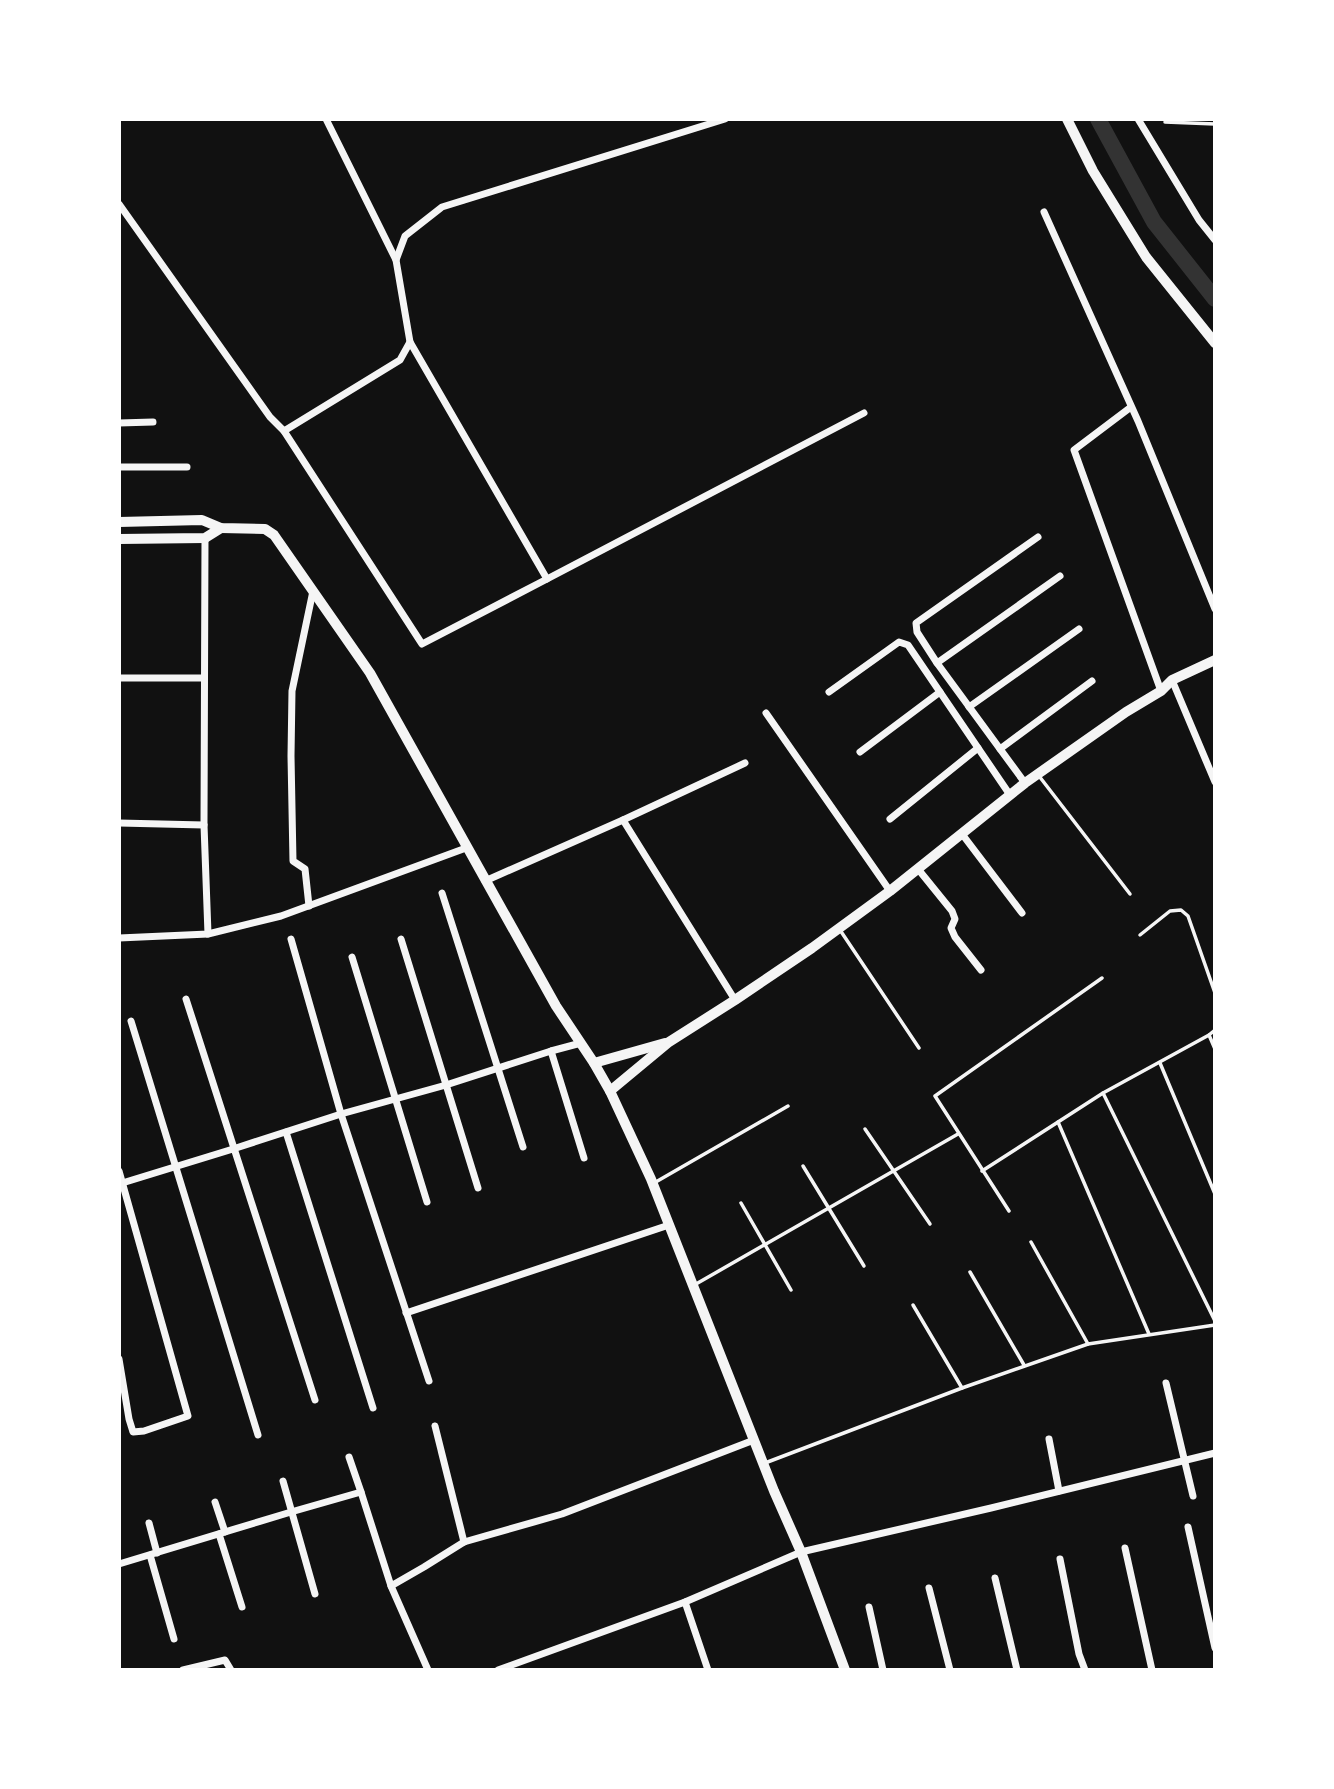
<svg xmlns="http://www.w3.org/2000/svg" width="1334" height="1789" viewBox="0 0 1334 1789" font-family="'PT Serif',serif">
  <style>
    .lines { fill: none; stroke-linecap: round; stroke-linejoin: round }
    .canal { stroke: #333; stroke-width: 16 }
    .service { stroke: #f5f5f5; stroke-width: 3.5 }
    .minor { stroke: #f5f5f5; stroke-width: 7 }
    .tertiary { stroke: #f5f5f5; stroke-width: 10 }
  </style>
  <rect width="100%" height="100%" fill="#111"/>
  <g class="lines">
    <path class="canal" d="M1098,119L1154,222L1215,299"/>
    <g class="service">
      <path d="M1165,122L1215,124"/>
      <path d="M1039,776L1130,894"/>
      <path d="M840,930L919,1048"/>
      <path d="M1140,935L1170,911L1181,910L1188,916L1215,993"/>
      <path d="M1209,1035L1215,1049"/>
      <path d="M1160,1063L1215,1194"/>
      <path d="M1103,1093L1215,1321"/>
      <path d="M1058,1122L1149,1334"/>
      <path d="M865,1129L930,1224"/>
      <path d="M803,1166L864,1266"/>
      <path d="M982,1171L1103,1093L1209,1035L1215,1030"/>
      <path d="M654,1183L788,1106"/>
      <path d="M741,1203L791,1290"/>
      <path d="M1009,1211L935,1096L1102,978"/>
      <path d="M1031,1242L1088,1344"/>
      <path d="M970,1272L1024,1365"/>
      <path d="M696,1284L958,1134"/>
      <path d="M962,1388L1088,1344L1215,1325"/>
      <path d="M765,1463L962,1388L913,1305"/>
    </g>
    <g class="minor">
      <path d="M326,119L396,260"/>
      <path d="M1138,119L1199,220L1215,240"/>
      <path d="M119,204L270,417L284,431L422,644L547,579"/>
      <path d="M1044,212L1138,421L1215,609"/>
      <path d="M410,342L547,579L864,413"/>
      <path d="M1131,407L1074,450L1161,691"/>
      <path d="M119,423L153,422"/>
      <path d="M284,431L400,360L410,342L396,260L405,236L442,207L725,119"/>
      <path d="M119,467H187"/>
      <path d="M205,538L204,825L208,934"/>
      <path d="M937,663L1060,576"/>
      <path d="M119,678H204"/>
      <path d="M1172,680L1215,782"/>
      <path d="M829,692L899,642L908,645L1010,795"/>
      <path d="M969,707L1079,629"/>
      <path d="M766,713L890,891"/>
      <path d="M1000,749L1092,681"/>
      <path d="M860,752L940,692"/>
      <path d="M1025,783L937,663L917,632L916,623L1038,537"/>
      <path d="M890,819L978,748"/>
      <path d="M623,820L735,1000"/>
      <path d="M119,823L204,825"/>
      <path d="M962,834L1022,913"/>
      <path d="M918,869L952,911L955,919L951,928L955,937L981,970"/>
      <path d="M485,881L623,820L745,763"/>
      <path d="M442,893L523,1147"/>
      <path d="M309,906L305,869L293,861L291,756L292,691L313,591"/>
      <path d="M119,938L208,934L281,916L466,848"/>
      <path d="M291,939L341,1114L429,1381"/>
      <path d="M401,939L478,1188"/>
      <path d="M352,957L427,1202"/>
      <path d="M186,999L315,1400"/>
      <path d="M131,1021L258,1435"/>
      <path d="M551,1051L584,1158"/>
      <path d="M286,1132L373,1408"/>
      <path d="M119,1171L188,1416L144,1431L133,1432L129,1419L119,1359"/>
      <path d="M119,1184L233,1149L341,1114L446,1085L551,1051L581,1043"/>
      <path d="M406,1313L669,1225"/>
      <path d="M1166,1383L1193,1496"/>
      <path d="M435,1426L464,1542"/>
      <path d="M1049,1439L1059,1491"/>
      <path d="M349,1457L361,1492"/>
      <path d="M283,1481L315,1594"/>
      <path d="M215,1502L225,1532"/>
      <path d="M149,1523L157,1553"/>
      <path d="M1188,1527L1215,1648"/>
      <path d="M219,1534L242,1607"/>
      <path d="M1125,1548L1152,1670"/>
      <path d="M150,1555L174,1639"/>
      <path d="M1060,1559L1079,1654L1085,1670"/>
      <path d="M119,1564L291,1512L361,1492L391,1586"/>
      <path d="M995,1578L1017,1670"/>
      <path d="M929,1588L950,1670"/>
      <path d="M685,1602L708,1670"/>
      <path d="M869,1607L883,1670"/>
      <path d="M183,1670L225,1660L231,1670"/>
      <path d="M428,1670L391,1586L424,1567L464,1542L562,1514L754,1440"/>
      <path d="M498,1670L685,1602L801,1552L991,1508L1215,1453"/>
    </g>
    <g class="tertiary">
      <path d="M1067,119L1093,171L1146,257L1215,343"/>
      <path d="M119,522L202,520L221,528L265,529L274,535L370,673L556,1006L594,1063L610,1091L651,1179L774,1491L801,1552L845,1670"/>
      <path d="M119,539L205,538L221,528"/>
      <path d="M594,1063L665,1043"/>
      <path d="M610,1091L669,1042L735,1000L812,948L890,891L1025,783L1126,712L1161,691L1172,680L1215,660"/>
    </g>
  </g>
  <rect width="1334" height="1789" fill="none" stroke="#ffffff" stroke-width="242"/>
</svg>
